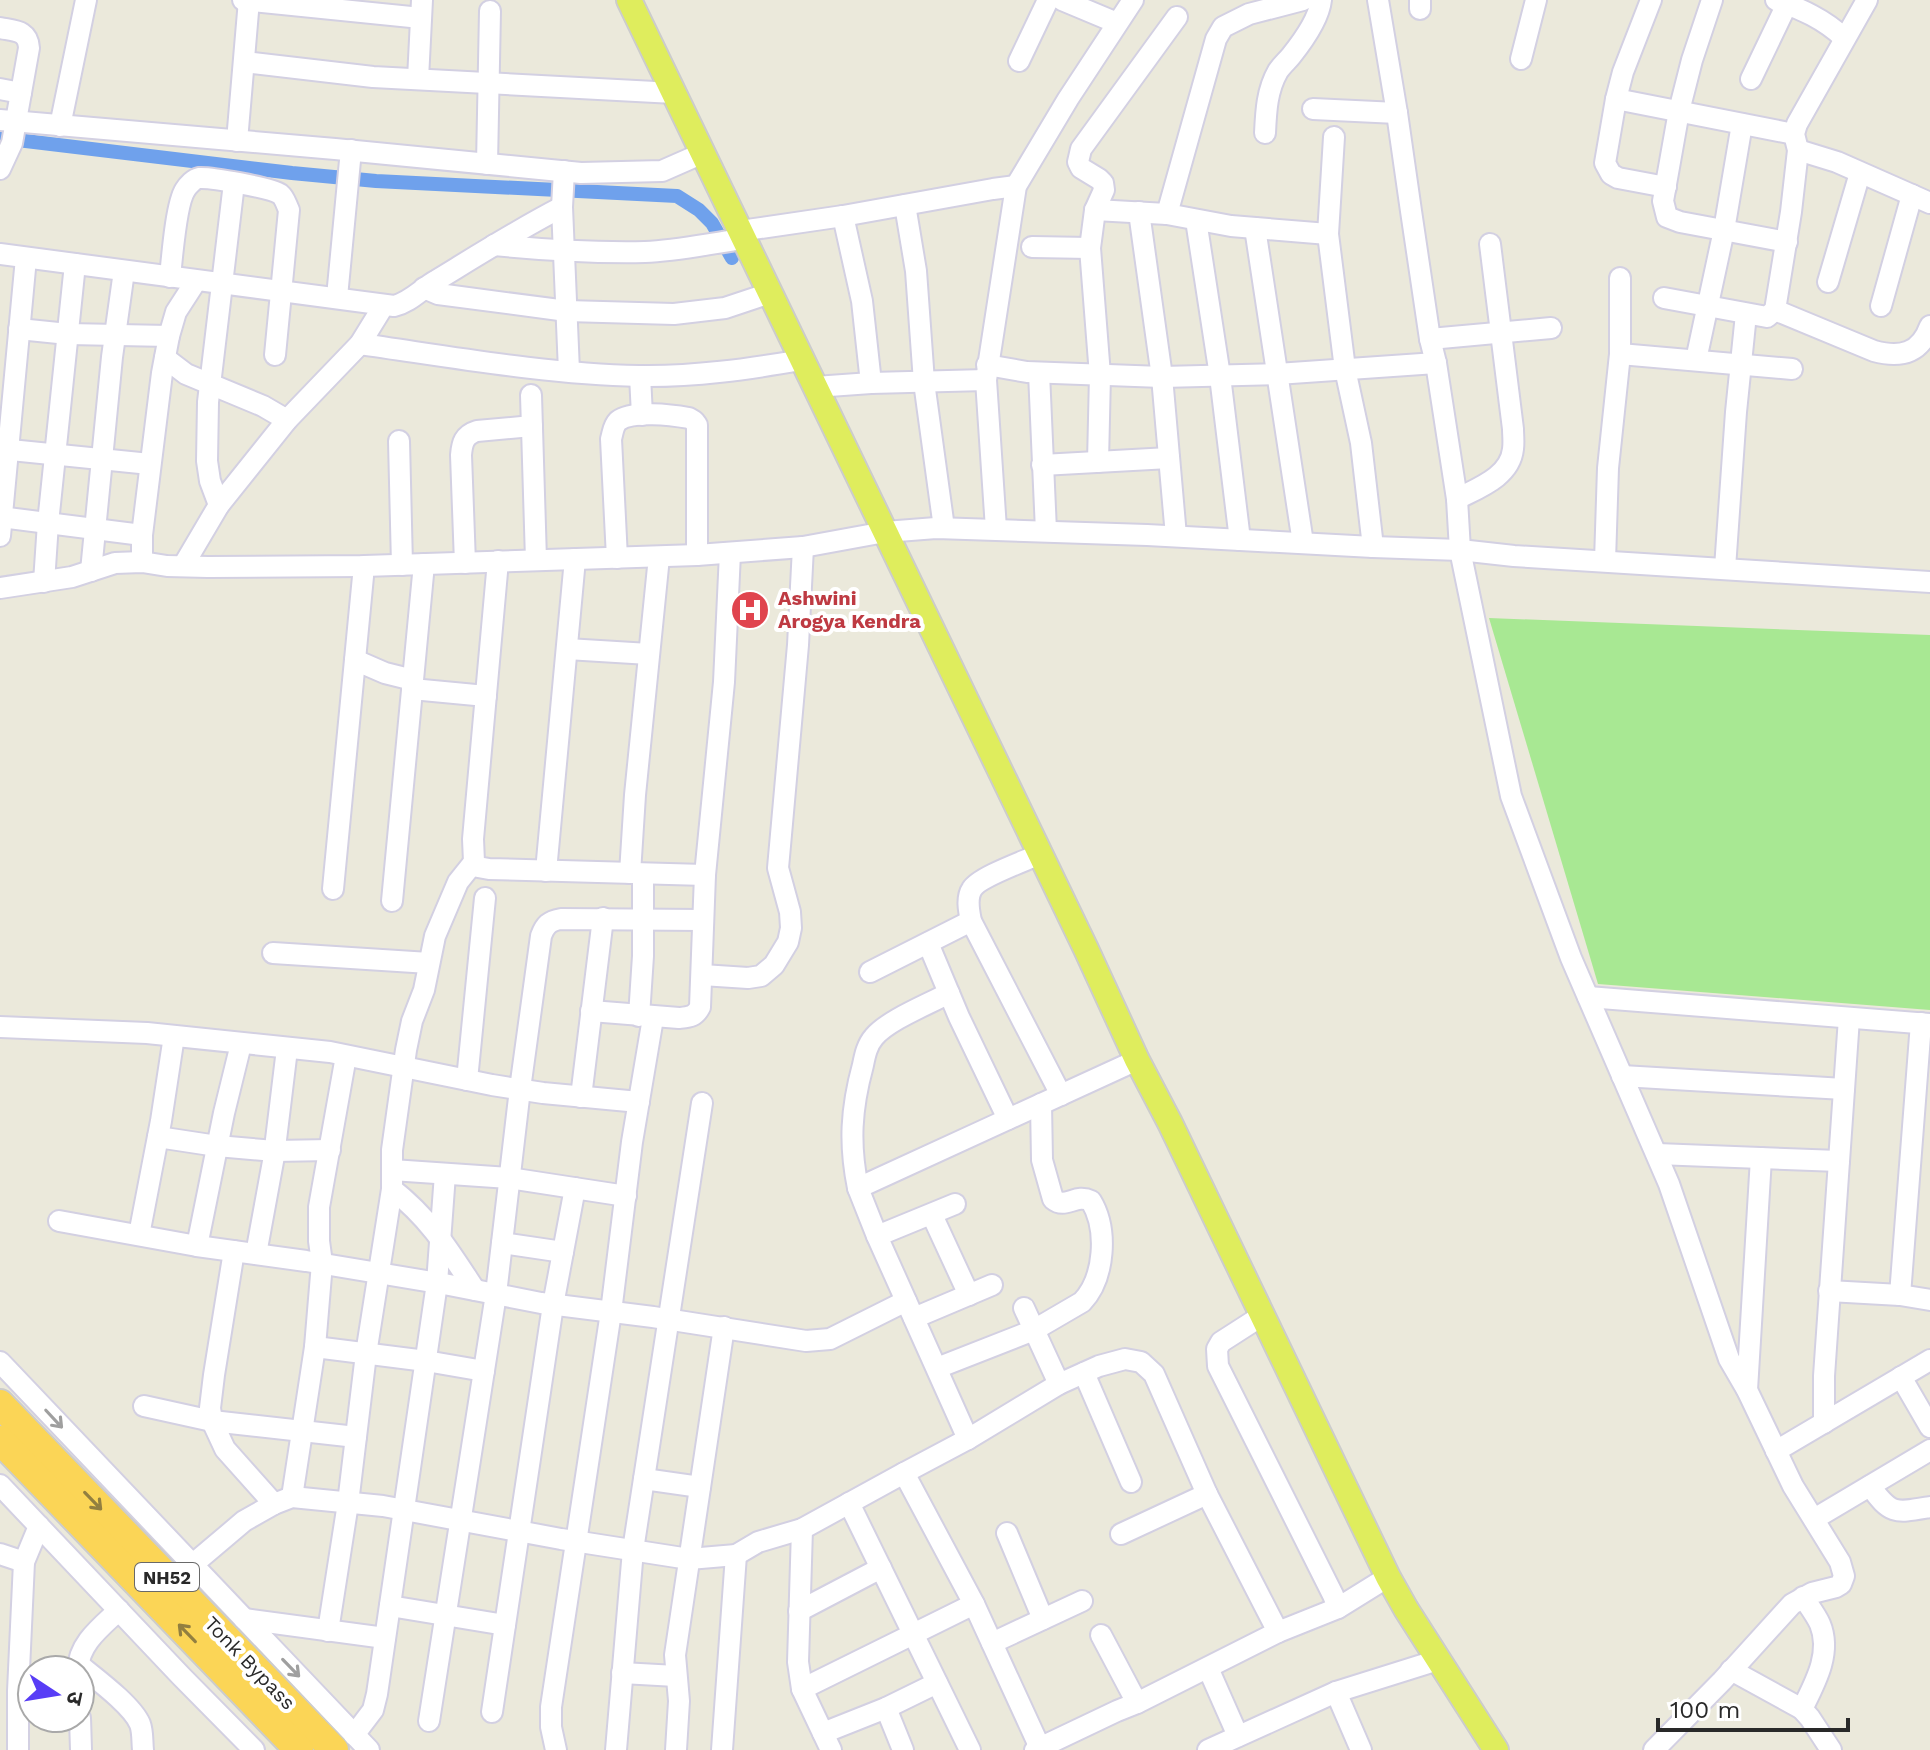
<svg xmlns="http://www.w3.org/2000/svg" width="1930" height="1750" viewBox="0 0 1930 1750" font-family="'Work Sans','Noto Sans Devanagari',sans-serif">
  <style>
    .pitch { fill: #a8e893 }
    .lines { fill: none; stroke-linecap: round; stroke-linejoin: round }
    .canal { stroke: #6fa1ec; stroke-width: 14 }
    .minor-casing { stroke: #d3d0e2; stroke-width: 24 }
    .major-casing { stroke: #ccc; stroke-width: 28 }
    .highway-casing { stroke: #ccc; stroke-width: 32 }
    .minor { stroke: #fff; stroke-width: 20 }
    .major { stroke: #dfed5d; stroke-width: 24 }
    .highway { stroke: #fbd556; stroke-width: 28 }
    .oneway { stroke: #9f9f9f }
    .oneway2 { stroke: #927f40 }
    .labels { text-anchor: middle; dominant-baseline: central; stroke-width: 8; stroke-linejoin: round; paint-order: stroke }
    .shield { fill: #fff; stroke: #696969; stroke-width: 2 }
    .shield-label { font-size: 18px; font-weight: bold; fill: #292929 }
    .health-label { font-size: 20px; font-weight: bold; fill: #be3a42; stroke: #fff; text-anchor: start }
    .street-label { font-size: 20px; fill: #292929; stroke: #fff }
  </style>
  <rect width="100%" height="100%" fill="#ebe9db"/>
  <path class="pitch" d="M1489,618L1930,635V1010L1598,984Z"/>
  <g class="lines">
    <path class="canal" d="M0,138L292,173L376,181L677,196L699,210L712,223L732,258"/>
    <g class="minor-casing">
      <g id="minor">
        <path d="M243,0L421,18"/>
        <path d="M1062,0L1117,23"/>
        <path d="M1378,0L1397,113L1411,211L1430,339L1436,363L1457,499L1460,550L1511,796L1571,958L1669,1184L1729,1359L1747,1390L1793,1486L1840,1562L1844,1576L1841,1584L1836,1587L1812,1593L1792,1604L1722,1681L1654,1750"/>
        <path d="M1420,0V9"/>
        <path d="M1651,0L1623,72L1616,99L1605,163L1611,174L1618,178L1666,187"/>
        <path d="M1712,0L1692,60L1679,111L1663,201L1667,217L1680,222L1787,242"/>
        <path d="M1776,0C1801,9 1824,19 1844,38"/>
        <path d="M0,28C15,31 28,30 29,48L12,143L0,169"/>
        <path d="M1521,59L1536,0"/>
        <path d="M1019,61L1048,0"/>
        <path d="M244,62L373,77L674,93"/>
        <path d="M418,79L422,0"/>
        <path d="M1751,79L1787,4"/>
        <path d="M0,89L21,93"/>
        <path d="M1616,99L1794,134"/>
        <path d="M1313,109L1397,113"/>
        <path d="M0,120L335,149L581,173L662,171L703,153"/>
        <path d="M60,126L86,0"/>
        <path d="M1265,133C1266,111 1267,90 1278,71C1282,65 1287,61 1291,56C1303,41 1319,19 1321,0"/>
        <path d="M1334,137L1328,234L1345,369L1361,443L1373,547"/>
        <path d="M237,141L249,0"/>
        <path d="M1798,150L1837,162L1930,203"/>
        <path d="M487,164L490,11"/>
        <path d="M564,171L562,207L569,371"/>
        <path d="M905,205L916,271L924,382L944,528"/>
        <path d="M1095,210L1167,214L1231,226L1328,234"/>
        <path d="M1139,212L1162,377L1176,536"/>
        <path d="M1167,214L1216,39L1223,27L1249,14L1303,0"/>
        <path d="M843,216L862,301L871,383"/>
        <path d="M1196,220L1220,376L1240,540"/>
        <path d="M1255,228L1303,543"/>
        <path d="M740,231L843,216L993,189L1016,186"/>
        <path d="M494,245C544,250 594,253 645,252C678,251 711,243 744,239"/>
        <path d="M1032,247L1090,248"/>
        <path d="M0,254L394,306C411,302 422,288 437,280C478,255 519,229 562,207"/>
        <path d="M170,277C172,258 176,204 185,190C188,185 194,179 199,178C211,177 271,188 280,194C285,198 286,204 289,210L275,355"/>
        <path d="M1828,282L1860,173"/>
        <path d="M424,288L438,294L567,311L674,314L725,308L770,293"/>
        <path d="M337,297L351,150"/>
        <path d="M1664,298L1767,317L1775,310L1791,212L1798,150L1794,134L1797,124L1867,0"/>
        <path d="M1881,306L1912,195"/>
        <path d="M1775,310L1874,351C1900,358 1920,354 1930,326"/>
        <path d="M19,329L68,334L169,336"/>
        <path d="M1430,339L1551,328"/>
        <path d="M360,344C452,357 546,374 639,376C694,377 748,369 802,360"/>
        <path d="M1620,354L1792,369"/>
        <path d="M165,358L186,374L263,406L287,420"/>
        <path d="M1696,360L1724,230L1742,124"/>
        <path d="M987,365L1027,372L1162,377L1277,374L1436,363"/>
        <path d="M1039,373L1046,531"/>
        <path d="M640,376L642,415"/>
        <path d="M815,387L871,383L986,380"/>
        <path d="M531,395L536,560"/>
        <path d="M399,441L402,565"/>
        <path d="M0,449L150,464"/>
        <path d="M1098,462L1100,375L1090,248L1095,210L1104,190L1103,183L1099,179L1081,168L1078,162L1081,149L1177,17"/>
        <path d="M1042,465L1169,458"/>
        <path d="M1457,499C1478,488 1510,477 1513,449C1514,442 1513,435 1513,429L1490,244"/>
        <path d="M219,505L210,481L207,461L208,402L234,183"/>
        <path d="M0,517L142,535"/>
        <path d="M996,529L986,380L1016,186L1068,99L1133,0"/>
        <path d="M0,536L26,258"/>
        <path d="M617,558L611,439C613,432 613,426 618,421C632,410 672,415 689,418L694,421L697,425V555"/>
        <path d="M498,561L473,839L474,862L478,867L489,869L705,875"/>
        <path d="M1605,561L1608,468L1620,354V278"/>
        <path d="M142,562V535L162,373L169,336L176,312L196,281"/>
        <path d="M465,563L461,455C462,443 464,435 477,431L532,426"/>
        <path d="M183,566L219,505L287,420L360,344L384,305"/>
        <path d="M1725,568L1736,412L1746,314"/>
        <path d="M91,571L112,357L124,271"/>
        <path d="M44,582L48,523L75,264"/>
        <path d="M0,588L72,577L115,563L142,562L167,566L208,567L364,566L697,555L803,547L885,532L936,528L1147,535L1373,547L1460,550L1514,556L1930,582"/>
        <path d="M567,649L649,654"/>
        <path d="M355,660L385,673L413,680"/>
        <path d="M412,689L486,696"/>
        <path d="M1040,854C1025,861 979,877 972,889C966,898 969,911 971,921L1061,1095"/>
        <path d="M546,871L575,559"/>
        <path d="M630,873L635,795L659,557"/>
        <path d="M333,889L364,566"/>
        <path d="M392,901L424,564"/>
        <path d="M928,943L959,1017L1008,1119"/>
        <path d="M273,953L429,963"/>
        <path d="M870,972L971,921"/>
        <path d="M702,975L748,978L761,976L774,965L788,942L791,928L790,912L778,868L798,645L803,547"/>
        <path d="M1588,997L1930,1024"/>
        <path d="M591,1011L679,1018C689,1017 695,1017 700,1007L705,875L724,682L730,553"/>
        <path d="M639,1016L643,956V874"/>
        <path d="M0,1027L147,1033L330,1052L492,1085L543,1093L639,1102"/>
        <path d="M1622,1076L1844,1089"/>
        <path d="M467,1080L485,898"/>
        <path d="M581,1097L603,918"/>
        <path d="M158,1137L217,1146L275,1151L330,1150"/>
        <path d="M1657,1154L1839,1161"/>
        <path d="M392,1170L509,1178L626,1196"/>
        <path d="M858,1188C849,1144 851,1109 863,1065C865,1055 867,1045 874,1037C888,1020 929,1004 949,993"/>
        <path d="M392,1189C431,1220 448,1249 475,1290"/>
        <path d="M932,1215L969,1295"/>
        <path d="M59,1221L197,1246L306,1261L444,1284L541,1303L653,1317L806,1341L830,1339L906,1301"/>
        <path d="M139,1235L161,1121L174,1036"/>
        <path d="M877,1236L955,1204"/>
        <path d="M502,1243L563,1252"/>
        <path d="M197,1246L224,1113L241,1044"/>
        <path d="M234,1251L214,1375L210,1408L212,1421L225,1449L274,1504"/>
        <path d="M256,1254L274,1156L287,1049"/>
        <path d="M1829,1291L1900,1295L1930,1300"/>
        <path d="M1900,1295L1921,1023"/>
        <path d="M1024,1308L1059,1384"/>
        <path d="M1263,1315L1221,1342L1217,1349L1218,1366L1333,1595L1338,1608"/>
        <path d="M914,1318L992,1285"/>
        <path d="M315,1347L426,1361L484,1371"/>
        <path d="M0,1362L369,1750"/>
        <path d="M937,1368L1034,1330L1082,1302C1105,1278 1108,1229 1091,1201C1075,1193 1066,1210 1053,1199L1042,1160L1041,1104"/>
        <path d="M1084,1373L1131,1482"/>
        <path d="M1901,1377L1930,1427"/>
        <path d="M1747,1390L1761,1158"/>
        <path d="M144,1406L212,1421L356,1437"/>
        <path d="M1824,1423V1376L1849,1018"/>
        <path d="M968,1439L877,1236L858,1188L1137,1060"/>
        <path d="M1776,1451L1930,1360"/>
        <path d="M904,1473L968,1439L1059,1384L1099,1366L1125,1359L1141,1362L1154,1374L1207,1494L1278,1632"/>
        <path d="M644,1479L700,1487"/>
        <path d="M0,1485L181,1676L254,1750"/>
        <path d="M1870,1486C1891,1515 1895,1513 1930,1507"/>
        <path d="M292,1497L315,1347L322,1263L319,1241V1207L346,1056"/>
        <path d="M849,1503L970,1750"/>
        <path d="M1814,1519L1930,1450"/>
        <path d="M802,1529L798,1662L802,1689"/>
        <path d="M1007,1533L1043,1619"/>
        <path d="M1121,1534L1207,1494"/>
        <path d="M0,1554L24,1562"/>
        <path d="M192,1565L244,1521L274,1504L292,1497L383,1506L561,1539L689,1559L736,1555L758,1542L802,1529L904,1473L974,1604L1041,1750"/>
        <path d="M390,1606L505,1625"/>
        <path d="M799,1611L881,1568"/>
        <path d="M244,1619L385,1638"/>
        <path d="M328,1631L348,1503L366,1354L392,1189V1150L406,1050L412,1021L424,990L435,936L458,882L474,862"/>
        <path d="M1101,1635L1137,1703"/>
        <path d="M992,1643L1082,1601"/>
        <path d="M78,1664C95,1678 132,1705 140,1724C143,1732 142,1741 143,1750"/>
        <path d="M1208,1668L1238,1736"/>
        <path d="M78,1670C78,1644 101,1627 119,1610"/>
        <path d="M1731,1670L1802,1709L1810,1718L1831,1750"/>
        <path d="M622,1673L676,1676"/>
        <path d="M1336,1692L1361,1750"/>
        <path d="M886,1708L903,1750"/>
        <path d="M1802,1709C1815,1683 1832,1653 1820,1624C1816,1615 1809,1606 1803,1597"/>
        <path d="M492,1712L553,1305L575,1188"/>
        <path d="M80,1718L81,1750"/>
        <path d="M429,1721L496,1294L520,1089L541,936C545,925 549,921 561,919L703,920"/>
        <path d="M823,1733L886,1708L937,1683"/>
        <path d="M354,1735L373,1710L377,1694L437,1283L445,1174"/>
        <path d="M18,1750V1691L24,1562L39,1526"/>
        <path d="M556,1750L551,1727V1707L611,1312L632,1142L653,1018"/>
        <path d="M616,1750L633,1550L702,1103"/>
        <path d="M676,1750L679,1701L675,1655L724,1327"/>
        <path d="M722,1750L736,1555"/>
        <path d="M831,1750L802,1689L974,1604"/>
        <path d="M1035,1750L1117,1711L1137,1703L1278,1632L1338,1608L1388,1577"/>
        <path d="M1208,1750L1336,1692L1438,1660"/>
      </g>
    </g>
    <g class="major-casing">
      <path id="major" d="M629,0L1086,949L1137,1060L1170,1123L1388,1577L1406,1609L1496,1750"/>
    </g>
    <g class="highway-casing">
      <g id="highway">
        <path d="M0,1404L334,1750"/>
        <path d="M0,1440L299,1750"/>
      </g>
    </g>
    <use href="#minor" class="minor"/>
    <use href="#major" class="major"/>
    <use href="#highway" class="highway"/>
  </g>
  <defs><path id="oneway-shaft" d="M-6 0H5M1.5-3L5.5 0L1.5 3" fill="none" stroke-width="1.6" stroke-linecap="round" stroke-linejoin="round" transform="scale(2)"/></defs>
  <g class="oneway">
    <use href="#oneway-shaft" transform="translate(54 1419) rotate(47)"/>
    <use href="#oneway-shaft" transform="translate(291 1668) rotate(46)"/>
  </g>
  <g class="oneway2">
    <use href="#oneway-shaft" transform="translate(93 1501) rotate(46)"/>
    <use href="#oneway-shaft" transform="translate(187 1633) rotate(-134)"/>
  </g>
  <defs>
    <g id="hospital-disc" transform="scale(2)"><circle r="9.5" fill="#e0444e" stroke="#fff"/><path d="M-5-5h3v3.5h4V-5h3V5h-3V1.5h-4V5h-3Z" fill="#fff"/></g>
  </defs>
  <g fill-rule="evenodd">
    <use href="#hospital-disc" x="750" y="610"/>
  </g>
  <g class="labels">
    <rect class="shield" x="135" y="1563" width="64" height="28" rx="6"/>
    <g class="shield-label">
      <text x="167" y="1577">NH52</text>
    </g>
    <g class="health-label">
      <text x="778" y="598">Ashwini<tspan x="778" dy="23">Arogya Kendra</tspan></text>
    </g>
    <g class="street-label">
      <text transform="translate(250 1663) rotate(46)">Tonk Bypass</text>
    </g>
  </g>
  <g transform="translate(56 1694) rotate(102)"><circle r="38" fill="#ffffff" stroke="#a9a9a9" stroke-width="2"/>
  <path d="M0-6L14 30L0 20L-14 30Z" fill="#583df6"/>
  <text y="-12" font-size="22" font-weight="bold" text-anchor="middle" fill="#292929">उ</text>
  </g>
  <path d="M1658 1718v12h190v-12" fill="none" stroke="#292929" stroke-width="4"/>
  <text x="1670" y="1718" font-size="24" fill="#292929" stroke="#ffffff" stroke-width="6" paint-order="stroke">100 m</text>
</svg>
